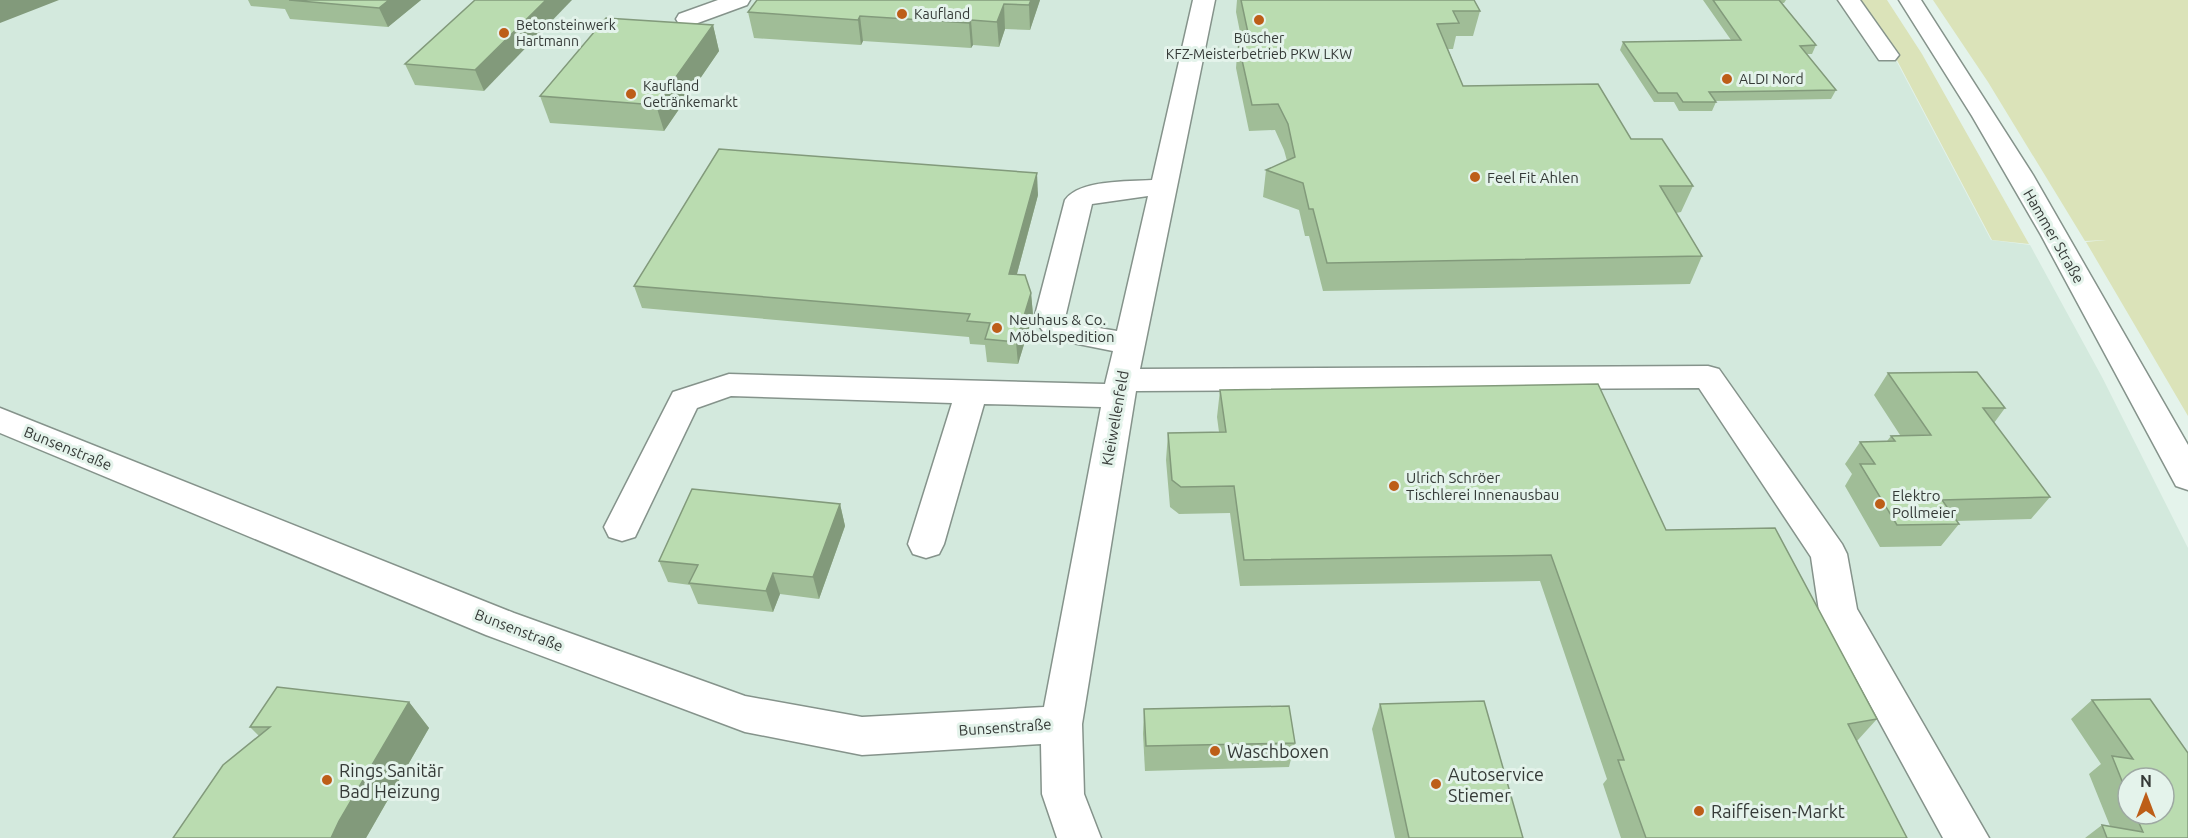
<svg xmlns="http://www.w3.org/2000/svg" width="2188" height="838" viewBox="0 0 2188 838" font-family="Ubuntu,sans-serif">
  <style>
    .built { fill: #d3e9dd; fill-rule: evenodd }
    .green { fill: #dbe3b9 }
    .lines { fill: none; stroke-linecap: round; stroke-linejoin: round }
    .minor-casing { stroke: #85938b; stroke-width: 3 }
    .major-casing { stroke: #85938b; stroke-width: 3 }
    .minor { fill: #fff; fill-rule: evenodd }
    .major { fill: #fff; fill-rule: evenodd }
    .wall { fill: #a0bd97; fill-rule: evenodd }
    .shaded-wall { fill: #829a7b }
    .building { fill: #badcb0; stroke: #829a7b; stroke-width: 1.5 }
    .poi-dot { fill: #bd5e18; stroke: #e4f3eb; stroke-width: 2 }
    .labels { text-anchor: middle; dominant-baseline: central; stroke-width: 6; stroke-linejoin: round; paint-order: stroke }
    .far-poi-label { font-size: 14px; fill: #353a37; stroke: #e4f3eb; text-anchor: start }
    .poi-label { font-size: 15px; fill: #353a37; stroke: #e4f3eb; text-anchor: start }
    .street-label { font-size: 15px; fill: #353a37; stroke: #e4f3eb }
    .near-poi-label { font-size: 18px; fill: #353a37; stroke: #e4f3eb; text-anchor: start }
  </style>
  <rect width="100%" height="100%" fill="#e4f3eb"/>
  <path class="built" d="M0,0H1857L1880,30L1991,240L2030,245L2102,377L2188,548V838H0ZM2128,778H2164V814H2128Z"/>
  <g class="green">
    <path d="M1858,0H1887L1922,54L2029,244L1992,240L1881,30Z"/>
    <path d="M1933,0H2188V416L2086,242L2106,240L2085,241L1988,82Z"/>
  </g>
  <g class="lines">
    <g class="minor-casing">
      <g id="minor">
        <path d="M718,0H750L747,5L695,24H679L676,19L679,14Z"/>
        <path d="M1193,0H1215L1140,369L1708,366L1719,369L1842,544L1847,554L1857,609L1989,838H1943L1819,611L1811,557L1699,388L1136,391L1082,724L1084,794L1101,838H1057L1042,794L1041,744L862,755L745,732L486,635L0,433V408L514,613L745,696L862,717L1044,707L1101,407L984,404L944,544L939,554L926,558L913,554L908,544L952,403L731,396L697,408L635,537L622,541L609,537L604,527L673,392L729,374L1105,384L1113,351L1048,338L1034,319L1065,200C1080,179 1128,182 1152,180ZM1148,196L1117,331L1069,323L1065,318L1092,204Z"/>
        <path d="M1838,0H1860L1899,55L1895,60H1879Z"/>
      </g>
    </g>
    <g class="major-casing">
      <path id="major" d="M1899,0H1921L2033,175L2188,445V490L2176,486L2041,235L1972,116Z"/>
    </g>
    <use href="#minor" class="minor"/>
    <use href="#major" class="major"/>
  </g>
  <g class="wall">
    <path d="M248,0H421L388,27L290,19L285,9L251,6Z"/>
    <path d="M475,0L484,91L415,85L405,64Z"/>
    <path d="M757,0H1040L1030,30L1005,29L999,47L973,45L971,48L863,41L861,45L754,38L748,12Z"/>
    <path d="M1237,0H1474L1480,11L1473,36H1456L1453,49H1448L1463,86L1631,139L1693,186L1681,212L1676,213L1702,256L1690,284L1323,291L1309,236H1305L1299,210L1263,197L1266,170L1287,161L1284,150L1275,130L1249,131L1236,68L1238,42H1242L1236,12Z"/>
    <path d="M1703,0H1786L1784,3H1782L1816,45L1812,54H1807L1836,90L1831,99L1715,101L1716,102L1712,111H1679L1674,102H1654L1620,50L1623,42L1731,40Z"/>
    <path d="M713,25L719,51L664,131L550,123L540,96Z"/>
    <path d="M1038,195L1017,274L1031,293L1033,315L1018,364L987,362L985,345L970,344L969,337L642,308L634,286Z"/>
    <path d="M1888,373L2005,408L1994,423L2050,497L2031,519L1956,521L1959,524L1941,546L1880,547L1845,486L1852,474L1845,464L1860,442L1887,441L1891,436L1900,435L1874,395Z"/>
    <path d="M1220,390L1666,530L1877,719L1857,741L1907,838H1621L1603,784L1607,779L1540,581L1240,586L1230,513L1179,514L1170,507L1166,460L1168,433L1219,432L1217,417Z"/>
    <path d="M840,504L845,526L819,599L780,594L773,612L698,604L690,585L668,582L659,561Z"/>
    <path d="M2092,700L2188,838H2085L2102,825L2110,826L2089,774L2101,764L2071,719ZM2128,778L2164,814H2128Z"/>
    <path d="M409,702L429,728L366,838H173L259,736L250,727Z"/>
    <path d="M1380,704L1523,838H1395L1372,729Z"/>
    <path d="M1144,709L1295,743L1289,767L1145,771L1143,734Z"/>
  </g>
  <g class="shaded-wall">
    <path d="M0,0H59L0,23Z"/>
    <path d="M389,0H421L388,27L379,8Z"/>
    <path d="M546,0H572L484,91L475,70Z"/>
    <path d="M1031,0H1040L1030,30L1029,5Z"/>
    <path d="M1004,4L1005,29L999,47L997,22Z"/>
    <path d="M860,16L863,41L861,45L858,20Z"/>
    <path d="M971,20L973,45L971,48L969,23Z"/>
    <path d="M713,25L719,51L664,131L656,105Z"/>
    <path d="M1037,173L1038,195L1011,296L1009,274Z"/>
    <path d="M1031,293L1033,315L1018,364L1016,342Z"/>
    <path d="M840,504L845,526L819,599L813,577Z"/>
    <path d="M773,573L780,594L773,612L766,591Z"/>
    <path d="M409,702L429,728L366,838H331L339,821Z"/>
  </g>
  <g class="building">
    <path d="M289,0H389L379,8Z"/>
    <path d="M475,0H546L475,70L405,64Z"/>
    <path d="M757,0H1031L1029,5L1004,4L997,22L971,20L969,23L860,16L858,20L748,12Z"/>
    <path d="M1241,0H1474L1480,11H1453L1459,23L1437,24L1463,86L1598,84L1631,139H1662L1693,186H1660L1702,256L1327,263L1313,209H1309L1303,183L1266,170L1295,157L1288,124L1278,104L1252,105L1238,42H1250Z"/>
    <path d="M1713,0H1779L1816,45L1800,46L1836,90L1709,92L1716,102H1683L1677,93H1658L1623,42L1741,40Z"/>
    <path d="M606,18L713,25L656,105L540,96Z"/>
    <path d="M719,149L1037,173L1009,274L1025,275L1031,293L1016,342L985,339L990,323L967,321L970,314L634,286Z"/>
    <path d="M1977,372L2005,408H1983L2050,497L1942,500L1959,524L1897,525L1860,464H1875L1860,442L1895,441L1891,436L1931,435L1888,373Z"/>
    <path d="M1598,384L1666,530L1775,528L1877,719L1848,724L1907,838H1646L1618,760H1624L1551,555L1244,560L1234,486L1181,487L1172,480L1168,433L1226,432L1220,390Z"/>
    <path d="M692,489L840,504L813,577L773,573L766,591L689,583L698,565L659,561Z"/>
    <path d="M277,687L409,702L339,821L331,838H173L223,765L270,727H250Z"/>
    <path d="M2150,699L2188,753V838H2107L2102,825L2143,832L2135,814H2164V778H2128V796L2112,756L2133,759L2092,700Z"/>
    <path d="M1484,701L1523,838H1409L1380,704Z"/>
    <path d="M1289,706L1295,743L1146,746L1144,709Z"/>
  </g>
  <g class="poi-dot">
    <circle cx="902" cy="14" r="6"/>
    <circle cx="1259" cy="20" r="6"/>
    <circle cx="504" cy="33" r="6"/>
    <circle cx="1727" cy="79" r="6"/>
    <circle cx="631" cy="94" r="6"/>
    <circle cx="1475" cy="177" r="6"/>
    <circle cx="997" cy="328" r="6"/>
    <circle cx="1394" cy="486" r="6"/>
    <circle cx="1880" cy="504" r="6"/>
    <circle cx="1215" cy="751" r="6"/>
    <circle cx="327" cy="780" r="6"/>
    <circle cx="1436" cy="784" r="6"/>
    <circle cx="1699" cy="811" r="6"/>
  </g>
  <g class="labels">
    <g class="far-poi-label">
      <text x="914" y="14">Kaufland</text>
      <text x="516" y="25">Betonsteinwerk<tspan x="516" dy="16">Hartmann</tspan></text>
      <text x="1259" y="38" text-anchor="middle">Büscher<tspan x="1259" dy="16">KFZ-Meisterbetrieb PKW LKW</tspan></text>
      <text x="1739" y="79">ALDI Nord</text>
      <text x="643" y="86">Kaufland<tspan x="643" dy="16">Getränkemarkt</tspan></text>
    </g>
    <g class="poi-label">
      <text x="1487" y="177">Feel Fit Ahlen</text>
      <text x="1009" y="319">Neuhaus &amp; Co.<tspan x="1009" dy="17">Möbelspedition</tspan></text>
      <text x="1406" y="477">Ulrich Schröer<tspan x="1406" dy="17">Tischlerei Innenausbau</tspan></text>
      <text x="1892" y="495">Elektro<tspan x="1892" dy="17">Pollmeier</tspan></text>
    </g>
    <g class="street-label">
      <text transform="translate(2054 236) rotate(60)">Hammer Straße</text>
      <text transform="translate(1115 418) rotate(-80)">Kleiwellenfeld</text>
      <text transform="translate(68 448) rotate(22)">Bunsenstraße</text>
      <text transform="translate(519 630) rotate(21)">Bunsenstraße</text>
      <text transform="translate(1005 727) rotate(-4)">Bunsenstraße</text>
    </g>
    <g class="near-poi-label">
      <text x="1227" y="751">Waschboxen</text>
      <text x="339" y="770">Rings Sanitär<tspan x="339" dy="21">Bad Heizung</tspan></text>
      <text x="1448" y="774">Autoservice<tspan x="1448" dy="21">Stiemer</tspan></text>
      <text x="1711" y="811">Raiffeisen-Markt</text>
    </g>
  </g>
  <g transform="translate(2146 796)"><circle r="28" fill="#e4f3eb" stroke="#9ea9a3" stroke-width="1.5"/>
  <path d="M0-4.5L10 22L0 15L-10 22Z" fill="#bd5e18"/>
  <text y="-9" font-size="16" font-weight="bold" text-anchor="middle" fill="#353a37">N</text>
  </g>
</svg>
